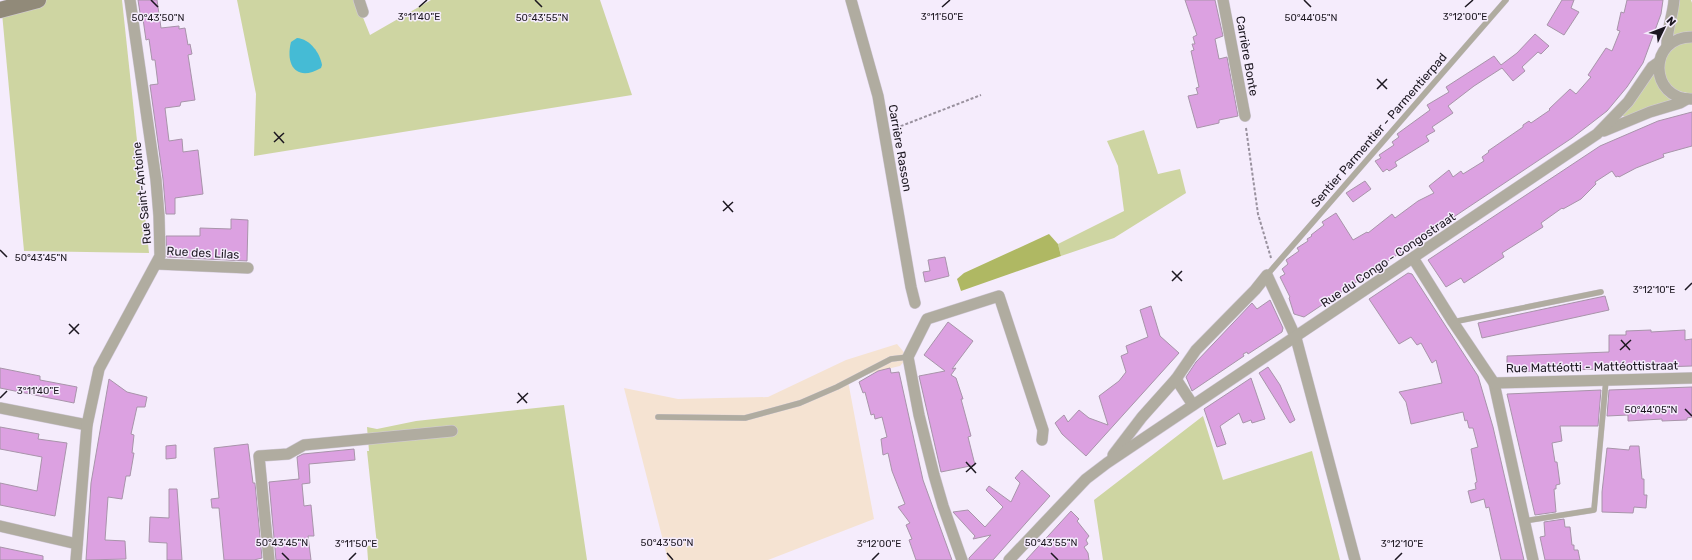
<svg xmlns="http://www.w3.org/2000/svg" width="1692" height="560" viewBox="0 0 1692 560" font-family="Rubik,sans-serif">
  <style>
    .industrial { fill: #f5e3d2 }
    .green { fill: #ced5a2 }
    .forest { fill: #afb863 }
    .water { fill: #45bbd5 }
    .building { fill: #dca1e1; stroke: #a894aa }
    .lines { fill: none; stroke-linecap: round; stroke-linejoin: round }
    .lane-casing { stroke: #d2cad9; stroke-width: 6 }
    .street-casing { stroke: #d2cad9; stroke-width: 12 }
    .secondary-casing { stroke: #d2cad9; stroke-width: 17 }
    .path { stroke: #99919e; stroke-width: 2; stroke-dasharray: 3 2; stroke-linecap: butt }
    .lane { stroke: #b0aca0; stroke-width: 5.5 }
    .street { stroke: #b0aca0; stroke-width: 11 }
    .secondary { stroke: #918a79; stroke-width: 16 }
    .ticks { fill: none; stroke: #1c1720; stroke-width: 1.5 }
    .labels { text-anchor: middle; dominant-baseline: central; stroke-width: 3; stroke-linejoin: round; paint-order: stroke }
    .street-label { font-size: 12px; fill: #1c1720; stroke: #f5ecfc }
    .ticks-label { font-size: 10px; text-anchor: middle; fill: #1c1720; stroke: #f5ecfc; stroke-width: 3; stroke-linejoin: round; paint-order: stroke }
  </style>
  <rect width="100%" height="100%" fill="#f5ecfc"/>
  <path class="industrial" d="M897,344L908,357L900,366L878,371L848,381L874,519L768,560H668L624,388L678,399L768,397L846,360Z"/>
  <g class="green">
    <path d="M39,0H122L149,253L24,251L2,13Z"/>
    <path d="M237,0H356L370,35L431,0H600L632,95L254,156L256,94Z"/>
    <path d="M1680,0H1691L1692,3V33L1672,38Z"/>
    <path d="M1692,42V94L1677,91L1671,87L1663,74L1664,59L1668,52L1680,43Z"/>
    <path d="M1655,70L1673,99L1625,117L1621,115Z"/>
    <path d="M1144,130L1158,174L1180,169L1186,193L1114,238L1061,256L1058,244L1124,211L1118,166L1107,141Z"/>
    <path d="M564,405L587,560H368L367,546L377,545L367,451H369L367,427L377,429L416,421Z"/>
    <path d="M1203,416L1223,480L1312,451L1340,560H1103L1094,500Z"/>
  </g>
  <path class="forest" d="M1049,234L1058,244L1061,256L961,291L957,279L964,273Z"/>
  <path class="water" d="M297,38C310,39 320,53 322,65L321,68C297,82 285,66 291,42Z"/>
  <g class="building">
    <path d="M138,0H157L161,28L179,26V29L185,28L188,45L190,44L192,54L188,55L195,100L181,102L180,106L165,108L169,141L182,139L183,152L198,150L203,194L175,198V214H166L163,179L150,85L158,84L155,60H152L149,39L146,40L143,19H141Z"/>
    <path d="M1185,0H1215L1223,36L1215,39L1219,59L1227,57L1238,116L1219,120V123L1197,128L1188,96L1198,94L1196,88L1199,87L1191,51L1194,50L1192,44H1195L1193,37L1197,35Z"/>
    <path d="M1562,0H1574L1571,8L1579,12L1564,35L1547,25Z"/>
    <path d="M1627,0H1663L1661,14L1643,63L1627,87L1607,111L1572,138L1304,317L1294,314L1289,298L1290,297L1280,277L1285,274L1282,269L1288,264L1286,260L1299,251L1297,248L1308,241L1307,239L1312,236L1311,235L1324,225L1322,222L1336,213L1353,240L1367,232L1368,233L1392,214L1395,218L1418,201L1434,193L1429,186L1449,170L1453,177L1461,171L1463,174L1484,161L1482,157L1489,152L1488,151L1523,127V125L1529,121L1531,123L1550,110L1549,109L1570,89L1576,94L1591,77L1588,75L1606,48L1612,51L1620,31L1617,30L1621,12L1624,13Z"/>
    <path d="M1535,34L1549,46L1541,54L1538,52L1522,67L1525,71L1513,81L1502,68L1474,86L1448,106L1453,113L1432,127L1435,131L1426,136L1429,141L1395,162L1397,166L1389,171L1387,169L1383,172L1375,161L1381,158L1379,155L1394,145L1392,142L1399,137L1397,134L1430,110L1427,105L1449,92L1446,87L1494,56L1501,65L1517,53Z"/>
    <path d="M1692,112V146L1663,154L1664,157L1636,168L1619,177L1618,176L1616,177L1612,171L1595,182L1596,184L1581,199L1563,209L1562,208L1541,223L1543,227L1502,253L1504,257L1464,283L1461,278L1446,287L1428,260L1600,146L1658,121Z"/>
    <path d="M1365,181L1371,189L1353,202L1346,193Z"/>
    <path d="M231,219L248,220L247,261L167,257L166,236H200V228L231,229Z"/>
    <path d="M945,257L949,276L925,282L923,272L930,271L928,260Z"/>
    <path d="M1408,273L1412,274L1478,376L1493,427L1524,560H1501L1489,507L1486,508L1484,499L1471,503L1468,491L1476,489L1475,483L1477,482L1471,449L1478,447L1473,428H1469L1467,420L1465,421L1463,412L1411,424L1406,402L1399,392L1442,383L1436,360L1432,363L1421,343L1417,345L1411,337L1399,344L1369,299Z"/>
    <path d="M1605,296L1609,310L1482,338L1478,323Z"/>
    <path d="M1270,300L1283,328L1282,332L1248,354L1247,352L1243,354L1244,356L1192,391L1186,377L1196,362L1252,303L1257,309Z"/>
    <path d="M1151,306L1160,336L1179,353L1086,456L1062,434L1055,423L1064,415L1068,422L1079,410L1089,418L1108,425L1099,396L1119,381L1126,372L1121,356L1128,353L1126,346L1148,337L1140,310Z"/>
    <path d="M948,322L973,341L952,369L956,368L951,375L956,378L963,399H961L971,436L968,437L975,465L941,472L919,376L945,371L924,355Z"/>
    <path d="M1651,330V332L1685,330V340L1692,339V366L1507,372V356L1609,352V335H1626V331Z"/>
    <path d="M1268,367L1280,385L1295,420L1290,423L1259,373Z"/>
    <path d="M0,368L40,376V380L77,387L74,403L0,388Z"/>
    <path d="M890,368L891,373L899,372L923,480L952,560H916L909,540L912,539L906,525L910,523L898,507L905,504L892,471L888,453L883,455L881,439L887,437L882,417L875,419L874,414L871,415L865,392L863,393L859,382L878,371Z"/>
    <path d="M1251,378L1265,419L1252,423L1251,420L1243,423L1239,413L1220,426L1226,444L1217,447L1204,409Z"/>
    <path d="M109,379L127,392L147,397L145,407H137L131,434L134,435L132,453H134L130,476H126L122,499L108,497L105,540L125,541L126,559L86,560L91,483Z"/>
    <path d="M1692,387V417L1687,418V420L1662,421V419L1628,421V415L1607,416L1609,390Z"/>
    <path d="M1601,390L1598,426H1560L1562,441L1552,443L1555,462H1557L1560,484L1556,485V489H1554L1556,512L1535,515L1507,394Z"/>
    <path d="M0,427L39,434L38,439L67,443L55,516L0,505V483L37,491L42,457L0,449Z"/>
    <path d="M248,444L253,483H255L262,558L254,560H224L219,508H212L211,499L219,498L214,448Z"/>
    <path d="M176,445V458L166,459V446Z"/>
    <path d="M1630,446H1639L1642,479H1644V495H1647L1646,508L1634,507L1633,513L1602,512V492L1607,448L1629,450Z"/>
    <path d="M354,449L355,460L309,464L310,483L302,484L304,506L311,505L314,536H308L311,560H276L269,482L299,479L297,457L303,454Z"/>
    <path d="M1022,470L1050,496L993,560H969V558L991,535L973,539L975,536L953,512L968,510L985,527L1003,507L986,490L989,486L1011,502L1020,483L1015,478Z"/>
    <path d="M169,489H177L182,560H167V543L149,542L150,517L169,518Z"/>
    <path d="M1071,511L1079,519L1077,521L1089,536L1086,540L1088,544L1084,547L1088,553L1089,560H1026Z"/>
    <path d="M1564,519L1565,527H1570L1572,545H1574V550H1578L1580,560H1545L1540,537L1545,536L1544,522Z"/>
    <path d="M0,547L43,556V560H0Z"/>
  </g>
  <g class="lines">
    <g class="lane-casing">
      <g id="lane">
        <path d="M1267,275L1506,0"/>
        <path d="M1453,322L1601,292"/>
        <path d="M658,417L745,418L800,403L837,387L891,359L908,357"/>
        <path d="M1524,521L1594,510L1606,380"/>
      </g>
    </g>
    <g class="street-casing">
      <g id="street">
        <path d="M359,0L363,12"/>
        <path d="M851,0L878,96L911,287L915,303"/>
        <path d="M1223,0L1245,116"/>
        <path d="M1692,37C1647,37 1649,100 1692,99"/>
        <path d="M1667,46C1666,31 1673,16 1674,0"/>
        <path d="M1604,131L1650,112L1680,103L1687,99"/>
        <path d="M1413,258L1453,322L1494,383L1533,560"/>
        <path d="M157,264L248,268"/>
        <path d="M1176,379L1196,350L1255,290L1267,275L1296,338L1355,560"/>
        <path d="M1494,383L1692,378"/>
        <path d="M0,408L87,425"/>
        <path d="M1113,455L1142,417L1176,379L1193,405"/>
        <path d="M0,526L77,544"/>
        <path d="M76,560L87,425L99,369L160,256L159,216L156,180L130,0"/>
        <path d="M269,560L259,456L288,454L304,445L452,431"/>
        <path d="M962,560L943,506L934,475L919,415L908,357L927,319L999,296L1043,430L1042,440"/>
        <path d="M1009,560L1086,479L1107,463L1597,134L1628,102L1652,67L1659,62"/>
      </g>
    </g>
    <g class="secondary-casing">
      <path id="secondary" d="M0,10L38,0"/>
    </g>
    <g class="path">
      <path d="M896,128L981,95"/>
      <path d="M1246,128L1258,214L1271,258"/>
    </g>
    <use href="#lane" class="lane"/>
    <use href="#street" class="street"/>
    <use href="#secondary" class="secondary"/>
  </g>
  <path class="ticks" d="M151,0L158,7M535,0L542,7M1304,0L1311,7M419,7L427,0M942,7L950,0M1465,7L1473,0M1377,79L1387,89M1377,89L1387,79M274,132L284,143M274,142L284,133M723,201L733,212M723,211L733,202M0,250L7,257M1172,271L1182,281M1172,281L1182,271M1685,290L1692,283M69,324L79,334M69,334L79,324M1621,340L1630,350M1620,350L1631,340M518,393L527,403M0,398L7,391M517,403L528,393M1685,409L1692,416M966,462L976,473M966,472L976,463M282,553L289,560M667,553L673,560M1051,553L1058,560M349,560L356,553M872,560L879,553M1395,560L1402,553"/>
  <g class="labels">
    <g class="street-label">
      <text transform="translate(1247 56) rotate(80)">Carrière Bonte</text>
      <text transform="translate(1379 130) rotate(-49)">Sentier Parmentier - Parmentierpad</text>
      <text transform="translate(900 148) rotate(80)">Carrière Rasson</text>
      <text transform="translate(142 193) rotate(-96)">Rue Saint-Antoine</text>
      <text transform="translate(203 253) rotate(3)">Rue des Lilas</text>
      <text transform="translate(1388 260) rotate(-34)">Rue du Congo - Congostraat</text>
      <text transform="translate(1592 367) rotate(-1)">Rue Mattéotti - Mattéottistraat</text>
    </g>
  </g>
  <g class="ticks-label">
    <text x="419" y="20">3°11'40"E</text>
    <text x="942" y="20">3°11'50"E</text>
    <text x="1465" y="20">3°12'00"E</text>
    <text x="1311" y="21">50°44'05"N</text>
    <text x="158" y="21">50°43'50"N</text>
    <text x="542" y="21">50°43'55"N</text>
    <text x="41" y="261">50°43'45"N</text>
    <text x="1654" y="293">3°12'10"E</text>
    <text x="38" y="394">3°11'40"E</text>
    <text x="1651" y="413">50°44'05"N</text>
    <text x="282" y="546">50°43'45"N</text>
    <text x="667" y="546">50°43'50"N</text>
    <text x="1051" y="546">50°43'55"N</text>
    <text x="356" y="547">3°11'50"E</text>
    <text x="879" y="547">3°12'00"E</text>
    <text x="1402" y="547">3°12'10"E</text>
  </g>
  <g transform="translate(1664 28) rotate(47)" stroke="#f5ecfc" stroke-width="3" paint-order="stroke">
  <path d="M0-3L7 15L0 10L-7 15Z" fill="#1c1720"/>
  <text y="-6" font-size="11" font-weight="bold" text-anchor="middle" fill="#1c1720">N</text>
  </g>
</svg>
